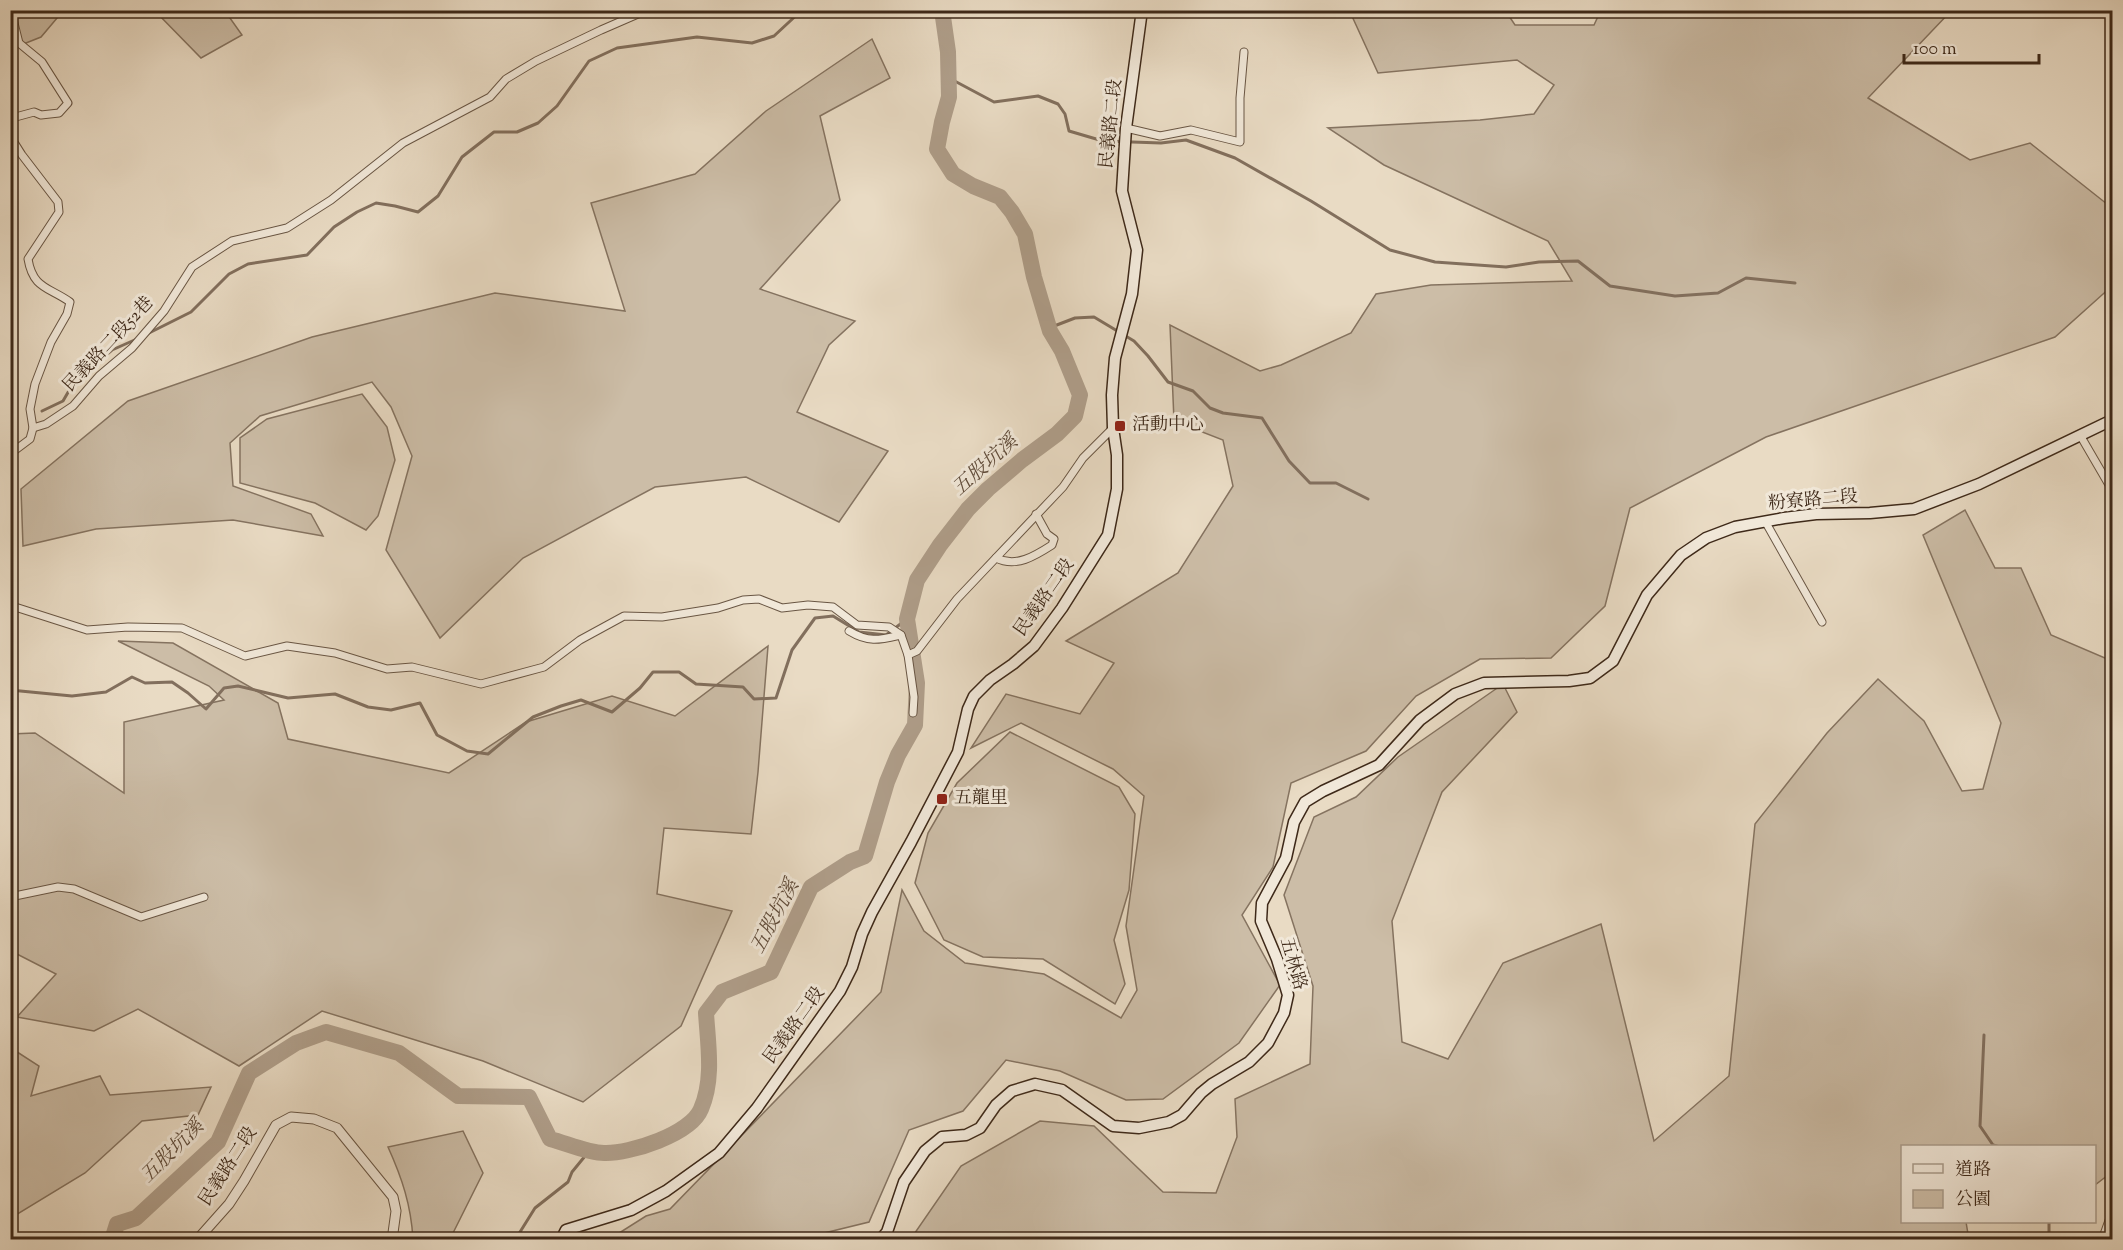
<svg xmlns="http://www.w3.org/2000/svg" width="2123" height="1250" viewBox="0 0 2123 1250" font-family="'Sorts Mill Goudy','Noto Serif TC',serif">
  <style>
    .green { fill: #ccbda7; stroke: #857360; stroke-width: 1.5 }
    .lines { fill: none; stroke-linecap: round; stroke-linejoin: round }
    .stream { stroke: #826f5d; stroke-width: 3 }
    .river { stroke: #af9e8a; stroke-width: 16 }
    .minor-casing { stroke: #695644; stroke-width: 9 }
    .tertiary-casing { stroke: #695644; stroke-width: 11 }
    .secondary-casing { stroke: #3e2919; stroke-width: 13 }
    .minor { stroke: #f1e8d9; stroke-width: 7 }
    .tertiary { stroke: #f1e8d9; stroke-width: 9 }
    .secondary { stroke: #f1e8d9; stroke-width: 10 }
    .poi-dot { fill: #8f2418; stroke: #f1e8d9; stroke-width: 2 }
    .labels { text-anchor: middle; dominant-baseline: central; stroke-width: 6; stroke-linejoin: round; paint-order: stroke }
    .street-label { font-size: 18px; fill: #3e2919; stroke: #f1e8d9 }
    .poi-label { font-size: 18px; fill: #3e2919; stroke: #f1e8d9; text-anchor: start }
    .water-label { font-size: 20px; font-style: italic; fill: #604c3b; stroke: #f1e8d9 }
  </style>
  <rect width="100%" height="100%" fill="#e9dbc4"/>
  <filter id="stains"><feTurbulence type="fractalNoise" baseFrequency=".00333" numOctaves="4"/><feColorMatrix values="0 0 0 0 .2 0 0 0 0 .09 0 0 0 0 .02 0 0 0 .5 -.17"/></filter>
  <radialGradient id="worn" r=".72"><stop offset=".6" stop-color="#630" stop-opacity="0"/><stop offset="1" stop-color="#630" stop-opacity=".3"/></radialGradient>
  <g class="green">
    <path d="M1505,10L1515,25H1594L1601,10L1951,11L1868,98L1970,160L2030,143L2112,208V286L2055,337L1766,437L1630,508L1605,606L1551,658L1480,659L1416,696L1366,751L1291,783L1273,867L1242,915L1280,985L1239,1043L1163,1099L1126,1100L1060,1071L1006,1060L963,1111L909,1130L869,1222L812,1236L806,1239L608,1240L646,1216L670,1209L881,992L902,890L924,931L965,963L1044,974L1121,1018L1137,990L1126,926L1144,796L1113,769L1021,723L971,748L1006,694L1080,714L1114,663L1066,641L1178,573L1233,486L1223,440L1174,421L1170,325L1260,371L1281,365L1351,333L1376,294L1431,285L1572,281L1548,241L1384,165L1328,128L1480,120L1534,114L1554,85L1517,60L1378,73L1351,14H1437L1438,11Z"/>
    <path d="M11,11H63L41,37L11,49Z"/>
    <path d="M155,11H225L242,35L201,58Z"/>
    <path d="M872,39L890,78L820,116L840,200L760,289L855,321L829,345L797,412L888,451L839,522L746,477L655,487L523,558L440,638L386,550L412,456L391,407L372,382L260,416L230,443L233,486L311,514L323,536L233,520L96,529L23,546L21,489L128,401L312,337L495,293L625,311L591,203L695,174L766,111Z"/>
    <path d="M362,394L387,427L395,460L378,516L366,530L315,503L240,483V438L267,419Z"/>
    <path d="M1965,510L1995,568H2021L2051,635L2112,661V1172L2095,1185L2094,1146H1902V1222H1966L1969,1240H910L961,1166L1040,1121L1094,1126L1163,1192L1216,1193L1237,1137L1235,1099L1310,1064L1313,986L1284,895L1314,817L1356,797L1398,757L1503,684L1517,712L1442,792L1392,921L1402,1042L1448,1059L1503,963L1601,924L1654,1141L1729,1076L1755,824L1827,733L1878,679L1924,721L1962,791L1983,789L2001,723L1923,535Z"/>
    <path d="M118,641L173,643L278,703L288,739L449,773L526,722L612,696L675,716L768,646L758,772L751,834L664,828L657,894L732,911L681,1026L583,1102L483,1061L322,1011L239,1066L138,1009L94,1031L17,1017L56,974L11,951L10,734L35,733L124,793V722L224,700L209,686Z"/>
    <path d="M1010,732L1119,787L1135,814L1129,890L1114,940L1125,984L1115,1004L1043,959L983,957L944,940L915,883L928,833L957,783Z"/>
    <path d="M11,1048L39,1066L31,1096L100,1076L110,1095L211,1087L198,1115L142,1121L85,1173L11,1218Z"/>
    <path d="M463,1131L483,1173L450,1239H413C411,1205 402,1178 388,1147Z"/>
  </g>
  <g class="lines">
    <g class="stream">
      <path d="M949,78L994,102L1038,96L1058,104L1065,114L1069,131L1103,141L1161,143L1186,140L1235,158L1311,201L1390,250L1435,262L1506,267L1539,262L1578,261L1610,286L1675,296L1718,293L1746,278L1795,283"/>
      <path d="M1049,328L1075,318L1094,317L1134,341L1148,356L1168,382L1193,391L1210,408L1223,413L1262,418L1289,461L1310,483H1336L1368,499"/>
      <path d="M147,334L191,312L229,274L248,264L307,255L334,227L357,212L376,203L395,206L418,212L438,196L462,157L494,132H517L538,123L557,106L589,61L617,48L697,37L752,43L774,36L802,10"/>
      <path d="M42,411L63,401L74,382L112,350L139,338"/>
      <path d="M10,690L72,696L106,692L132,677L145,683L172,682L188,693L206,709L224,688L238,686L288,698L335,694L368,707L391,710L420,703L437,735L467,751L488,754L533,717L561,706L581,700L612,712L640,688L653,672H679L696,684L743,687L754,699L776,698L792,650L815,618L833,616L859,632L886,635L907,619"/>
      <path d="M1984,1035L1980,1126L1993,1145L1997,1146"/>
      <path d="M515,1240L535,1208L568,1182L572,1172L590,1150"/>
      <path d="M2049,1240V1222"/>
    </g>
    <path class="river" d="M112,1240L117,1224L136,1218L218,1142L249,1073L296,1043L326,1032L399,1053L458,1096L529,1097L550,1139C566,1143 588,1153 604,1153C630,1154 691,1134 701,1109C714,1079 708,1045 706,1013L722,992L771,972L811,887L850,862L865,856L887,782L898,755L915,725L917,683L907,619L917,580L940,545L968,509L988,489L1022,460L1057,434L1075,416L1080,395L1062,351L1050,331L1034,277L1025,234L1012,212L1000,197L973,186L953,174L937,149L942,122L949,97L948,52L942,10"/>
    <g class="minor-casing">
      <g id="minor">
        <path d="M1126,128L1160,136L1191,130L1240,142V98L1244,52"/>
        <path d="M10,135L12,118L34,112L41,115L59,113L68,103L42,62L19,43L12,15L13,10"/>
        <path d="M10,136L22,155L58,202L59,212L28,259C33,289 49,287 70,302L67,314L51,342L35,384L30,409L33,428L46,424L73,406L99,376L132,348L164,311L192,267L232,241L287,228L331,200L403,143L490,97L506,79L536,61L601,30L647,10"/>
        <path d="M2080,435L2112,490"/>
        <path d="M10,454L30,439L33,428"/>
        <path d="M1765,521L1822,622"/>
        <path d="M996,558C1016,568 1035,556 1052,545L1054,539L1047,534L1036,514"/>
        <path d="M12,606L87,630L128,627L182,628L245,656L287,646L335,653L387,669L412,667L481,684L544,667L580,640L624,616L662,617L718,608L743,600L759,599L782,608L808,605L833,607L857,625L889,627L901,635L908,655L914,697L913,713"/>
        <path d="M849,631C869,643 879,640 901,635"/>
        <path d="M908,655L917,651L957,599L1063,487L1083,458L1113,428"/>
        <path d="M10,897L58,887L74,889L141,917L204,897"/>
      </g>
    </g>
    <g class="tertiary-casing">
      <g id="tertiary">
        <path d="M197,1240L229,1204L244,1181L276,1125L291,1117L314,1119L337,1128L393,1197L396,1211L392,1240"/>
        <path d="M2103,1240L2112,1215"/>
      </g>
    </g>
    <g class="secondary-casing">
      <g id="secondary">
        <path d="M561,1240L566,1230L631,1210L666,1191L719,1153L757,1108L840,991L852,967L862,934L872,912L911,842L958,752L968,709L974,696L990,680L1013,664L1034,646L1062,608L1108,535L1117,489V455L1113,428L1112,395L1115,358L1132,294L1137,250L1122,191L1126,128L1142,10"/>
        <path d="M880,1240L887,1232L904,1182L925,1151L942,1137L966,1135L980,1128L996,1105L1012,1091L1035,1084L1062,1090L1113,1126L1139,1128L1169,1122L1182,1115L1201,1093L1212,1084L1249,1062L1268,1043L1284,1013L1288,995L1277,959L1261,921L1262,903L1286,858L1294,822L1305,802L1323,791L1379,765L1420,720L1455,694L1484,683L1569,681L1590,678L1613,661L1647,595L1681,555L1706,538L1735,527L1784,518L1816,514L1870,513L1914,509L1979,484L2112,420"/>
      </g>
    </g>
    <use href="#minor" class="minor"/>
    <use href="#tertiary" class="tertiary"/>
    <use href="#secondary" class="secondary"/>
  </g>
  <g class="poi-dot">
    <rect x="1114" y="420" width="12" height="12" rx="3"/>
    <rect x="936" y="793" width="12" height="12" rx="3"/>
  </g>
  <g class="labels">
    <g class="street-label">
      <text transform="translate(1112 124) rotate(-84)">民義路二段</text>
      <text transform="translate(109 345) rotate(-47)">民義路二段52巷</text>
      <text transform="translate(1813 501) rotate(-5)">粉寮路二段</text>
      <text transform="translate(1045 598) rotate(-55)">民義路二段</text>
      <text transform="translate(1292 964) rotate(74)">五林路</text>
      <text transform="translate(795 1026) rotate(-54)">民義路二段</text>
      <text transform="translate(229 1167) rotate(-57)">民義路二段</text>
    </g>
    <g class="poi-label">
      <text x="1132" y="426">活動中心</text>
      <text x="954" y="799">五龍里</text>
    </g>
    <g class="water-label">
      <text transform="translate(986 466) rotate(-42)">五股坑溪</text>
      <text transform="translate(776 917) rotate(-62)">五股坑溪</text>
      <text transform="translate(173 1152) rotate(-45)">五股坑溪</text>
    </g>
  </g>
  <rect width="2123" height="1250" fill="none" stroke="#e9dbc4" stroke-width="36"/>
  <rect x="12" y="12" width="2099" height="1226" fill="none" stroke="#3e2919" stroke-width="3"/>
  <rect x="18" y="18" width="2087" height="1214" fill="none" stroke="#3e2919" stroke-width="1.5"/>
  <rect x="1901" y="1145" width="195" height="78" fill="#f1e8d9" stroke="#a99c8c" stroke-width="1.5"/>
  <rect x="1913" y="1164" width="30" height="9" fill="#f1e8d9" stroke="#a99c8c" stroke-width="1.5"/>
  <text x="1955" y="1175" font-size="18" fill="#3e2919">道路</text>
  <rect x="1913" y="1190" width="30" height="18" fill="#ccbda7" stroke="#a99c8c" stroke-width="1.5"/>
  <text x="1955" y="1205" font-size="18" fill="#3e2919">公園</text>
  <path d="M1904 54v9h135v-9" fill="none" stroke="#3e2919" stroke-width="3"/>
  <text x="1913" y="54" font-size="18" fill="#3e2919" stroke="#f1e8d9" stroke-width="4.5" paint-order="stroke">100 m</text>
  <rect width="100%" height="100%" filter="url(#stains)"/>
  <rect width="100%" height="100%" fill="url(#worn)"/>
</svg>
